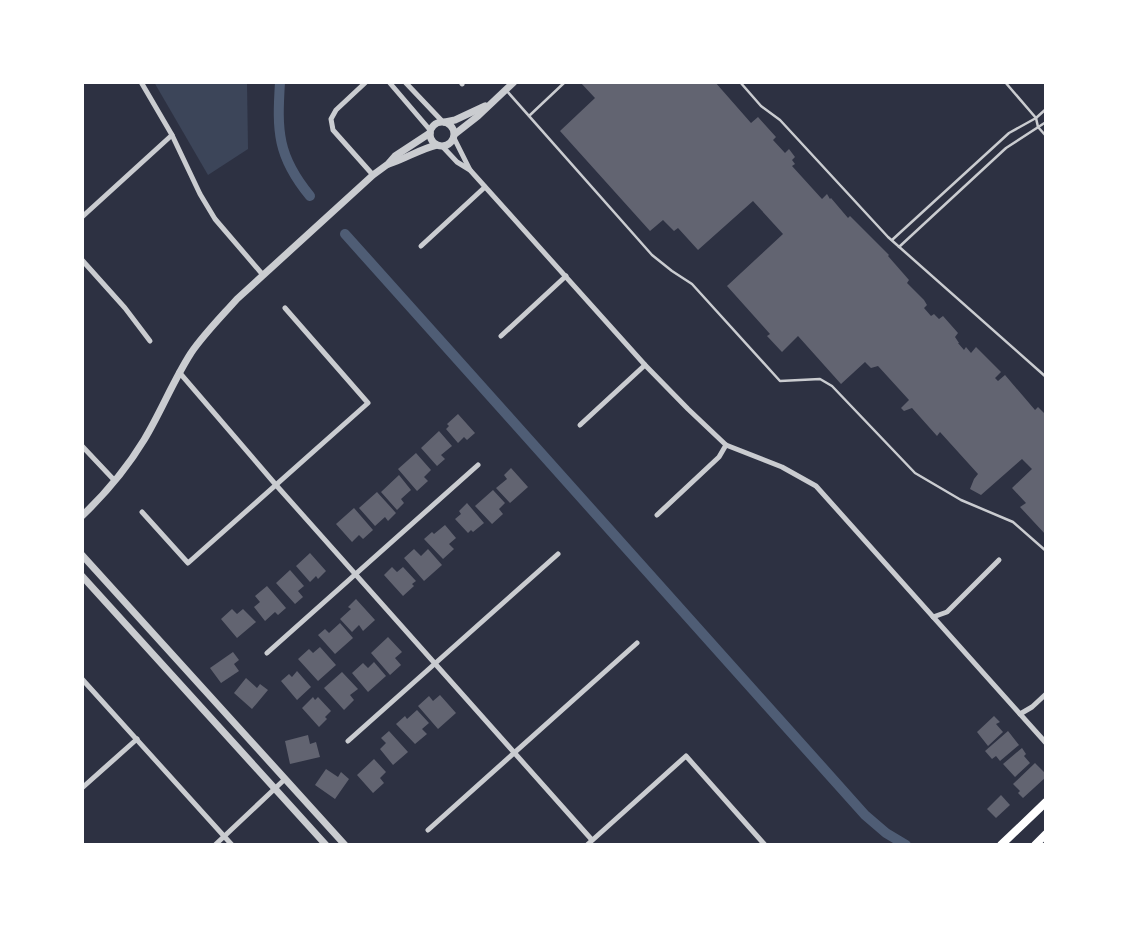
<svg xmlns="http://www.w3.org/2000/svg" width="1128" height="927" viewBox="0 0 1128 927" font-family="Rubik,sans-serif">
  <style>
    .green { fill: #3c4559 }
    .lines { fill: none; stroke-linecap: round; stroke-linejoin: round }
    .canal { stroke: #4f5d75; stroke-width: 10 }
    .building { fill: #626471 }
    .service { stroke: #caccd0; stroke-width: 2.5 }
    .minor { stroke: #caccd0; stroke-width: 5 }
    .tertiary { stroke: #caccd0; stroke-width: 7 }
    .secondary { stroke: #fff; stroke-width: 8 }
  </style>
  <rect width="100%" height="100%" fill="#2d3142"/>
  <path class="green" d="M154,82H247L248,149L208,175Z"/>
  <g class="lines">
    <g class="canal">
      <path d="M280,82C277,131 277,156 310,196"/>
      <path d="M345,234L865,815L886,833L906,845"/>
    </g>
  </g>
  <g class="building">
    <path d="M580,82H715L751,123L758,117L776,137L773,140L785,153L789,149L795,157L792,160L795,164L792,166L822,199L827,194L830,199L831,198L848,218L850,216L889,255L888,256L909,280L907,283L924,300L927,305L924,308L931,316L934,314L939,319L943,316L958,333L955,337L959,343H958L964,350L966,347L971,353L976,347L1001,372L995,378L998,381L1005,375L1035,410L1038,407L1046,415L1044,418L1046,420V535L1020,507L1026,503L1012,488L1032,469L1022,459L981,495L970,489L974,479L978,474L940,432L937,436L912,408L904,411L901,408L909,400L878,366L871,368L865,362L841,384L798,336L782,352L767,336L770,334L727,286L783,234L753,201L698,250L678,228L674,231L663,220L650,231L560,131L595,98Z"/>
    <path d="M458,414L475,433L467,440L464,437L458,443L446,429L449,426L447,424Z"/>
    <path d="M439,431L452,446L441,455L445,459L437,466L421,448Z"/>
    <path d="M416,453L431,470L424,477L428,481L417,491L398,469Z"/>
    <path d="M511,468L528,487L510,503L496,488L507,479L504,475Z"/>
    <path d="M399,475L411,490L401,499L404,503L397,510L381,492Z"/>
    <path d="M493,490L505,503L499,509L503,514L492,524L475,506Z"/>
    <path d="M377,492L396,513L388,521L385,517L375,526L359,508Z"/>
    <path d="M467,503L484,523L473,532L471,530L468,533L455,519L461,514L459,511Z"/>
    <path d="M354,508L373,530L363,539L359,535L352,542L336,524Z"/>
    <path d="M445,525L456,538L449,544L454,549L443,559L424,539L432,532L434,534Z"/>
    <path d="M414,549L421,556L428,549L442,565L424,581L404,558Z"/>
    <path d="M310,553L326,571L318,579L316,576L310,582L296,566Z"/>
    <path d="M392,567L397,572L403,567L416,581L412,584L414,586L403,596L384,575Z"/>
    <path d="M290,570L304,586L298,591L303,597L295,604L276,583Z"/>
    <path d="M267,586L286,608L278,615L275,612L265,621L254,607L260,602L255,596Z"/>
    <path d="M356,599L375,620L363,631L359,625L352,632L340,619L351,609L348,607Z"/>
    <path d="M232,609L237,614L243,609L256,622L237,638L221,619Z"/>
    <path d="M340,623L353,638L335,654L318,635L325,629L329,633Z"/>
    <path d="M388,637L402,652L395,658L401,665L390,675L371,653Z"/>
    <path d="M320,647L336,665L318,681L298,659L309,649L313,653Z"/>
    <path d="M233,652L239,660L234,664L239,671L221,683L210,668Z"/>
    <path d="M374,662L386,676L368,692L352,673L363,663L368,668Z"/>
    <path d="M297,671L311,687L297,700L281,681L289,674L292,677Z"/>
    <path d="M342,672L358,689L350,695L354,700L344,710L324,688Z"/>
    <path d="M246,678L257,688L260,684L268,690L252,709L234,693Z"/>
    <path d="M440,695L456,713L438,729L418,706L429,696L433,701Z"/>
    <path d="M313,697L315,700L318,697L331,711L325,717L327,719L319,727L302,708Z"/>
    <path d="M417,710L429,723L422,729L427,734L415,744L396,724L405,716L407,719Z"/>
    <path d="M994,716L1000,722L996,724L1003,732L988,746L977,732Z"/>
    <path d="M389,731L408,752L393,765L380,749L386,743L381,738Z"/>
    <path d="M1008,731L1019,745L1000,761L996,756L992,759L985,751Z"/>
    <path d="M308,735L310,744L316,742L320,757L290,764L285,741Z"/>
    <path d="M1022,748L1026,754L1024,756L1030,763L1015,777L1003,764Z"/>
    <path d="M374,759L386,772L380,778L384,783L373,793L357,775Z"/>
    <path d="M1035,763L1046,774V777L1023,798L1018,793L1020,791L1013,784Z"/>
    <path d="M326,769L338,777L341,772L349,779L335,799L315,785Z"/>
    <path d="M1001,795L1010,805L996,818L987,809Z"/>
  </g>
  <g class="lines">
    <g class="service">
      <path d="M740,82L761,106L780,120L888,237L1046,377"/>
      <path d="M1005,82L1036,118L1038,127L1046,136"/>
      <path d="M506,90L652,255L672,271L692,284L780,381L820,379L832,386L915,473L961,500L1013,522L1046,551"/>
      <path d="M529,116L565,82"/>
      <path d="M892,240L1009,133L1036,118L1046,109"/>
      <path d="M899,247L1006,148L1046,122"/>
    </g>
    <g class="minor">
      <path d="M141,82L172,135L200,194L215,219L263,275"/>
      <path d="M366,82L336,110L331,119L333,130L373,175"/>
      <path d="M389,82L430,130"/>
      <path d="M405,82L442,121"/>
      <path d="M461,82L462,84"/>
      <path d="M454,138L470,170"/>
      <path d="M442,146L457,162L470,170L645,365L688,409L726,445L782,467L816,486L1046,743"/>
      <path d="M82,217L172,135"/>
      <path d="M421,246L485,187"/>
      <path d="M82,260L125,308L150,341"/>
      <path d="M501,336L566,276"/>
      <path d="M179,372L276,485L592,840"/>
      <path d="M580,425L645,365"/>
      <path d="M82,446L115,481"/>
      <path d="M142,512L188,563L368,403L285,308"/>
      <path d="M657,515L719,457L726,445"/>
      <path d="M933,617L947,612L999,560"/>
      <path d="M267,653L478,465"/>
      <path d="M82,679L232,845"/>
      <path d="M1020,714L1032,707L1046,694"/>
      <path d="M348,741L558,554"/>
      <path d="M82,788L137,739"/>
      <path d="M428,830L637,643"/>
      <path d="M215,845L285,779"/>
      <path d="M587,845L686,756L765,845"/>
    </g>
    <g class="tertiary">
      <circle cx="442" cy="134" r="12"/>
      <path d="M445,122L455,120L485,106"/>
      <path d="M455,134L478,116L514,82"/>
      <path d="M389,164C405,159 420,149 437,145"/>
      <path d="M82,516C106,493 127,468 144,440C161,412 173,381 191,353C204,334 221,317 237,299L373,175L388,164L395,156L430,133"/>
      <path d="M82,555L345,845"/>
      <path d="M82,576L326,845"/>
    </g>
    <g class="secondary">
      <path d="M1001,845L1046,802"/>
      <path d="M1035,845L1046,834"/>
    </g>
  </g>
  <rect width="1128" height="927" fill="none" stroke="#ffffff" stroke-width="168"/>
</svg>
